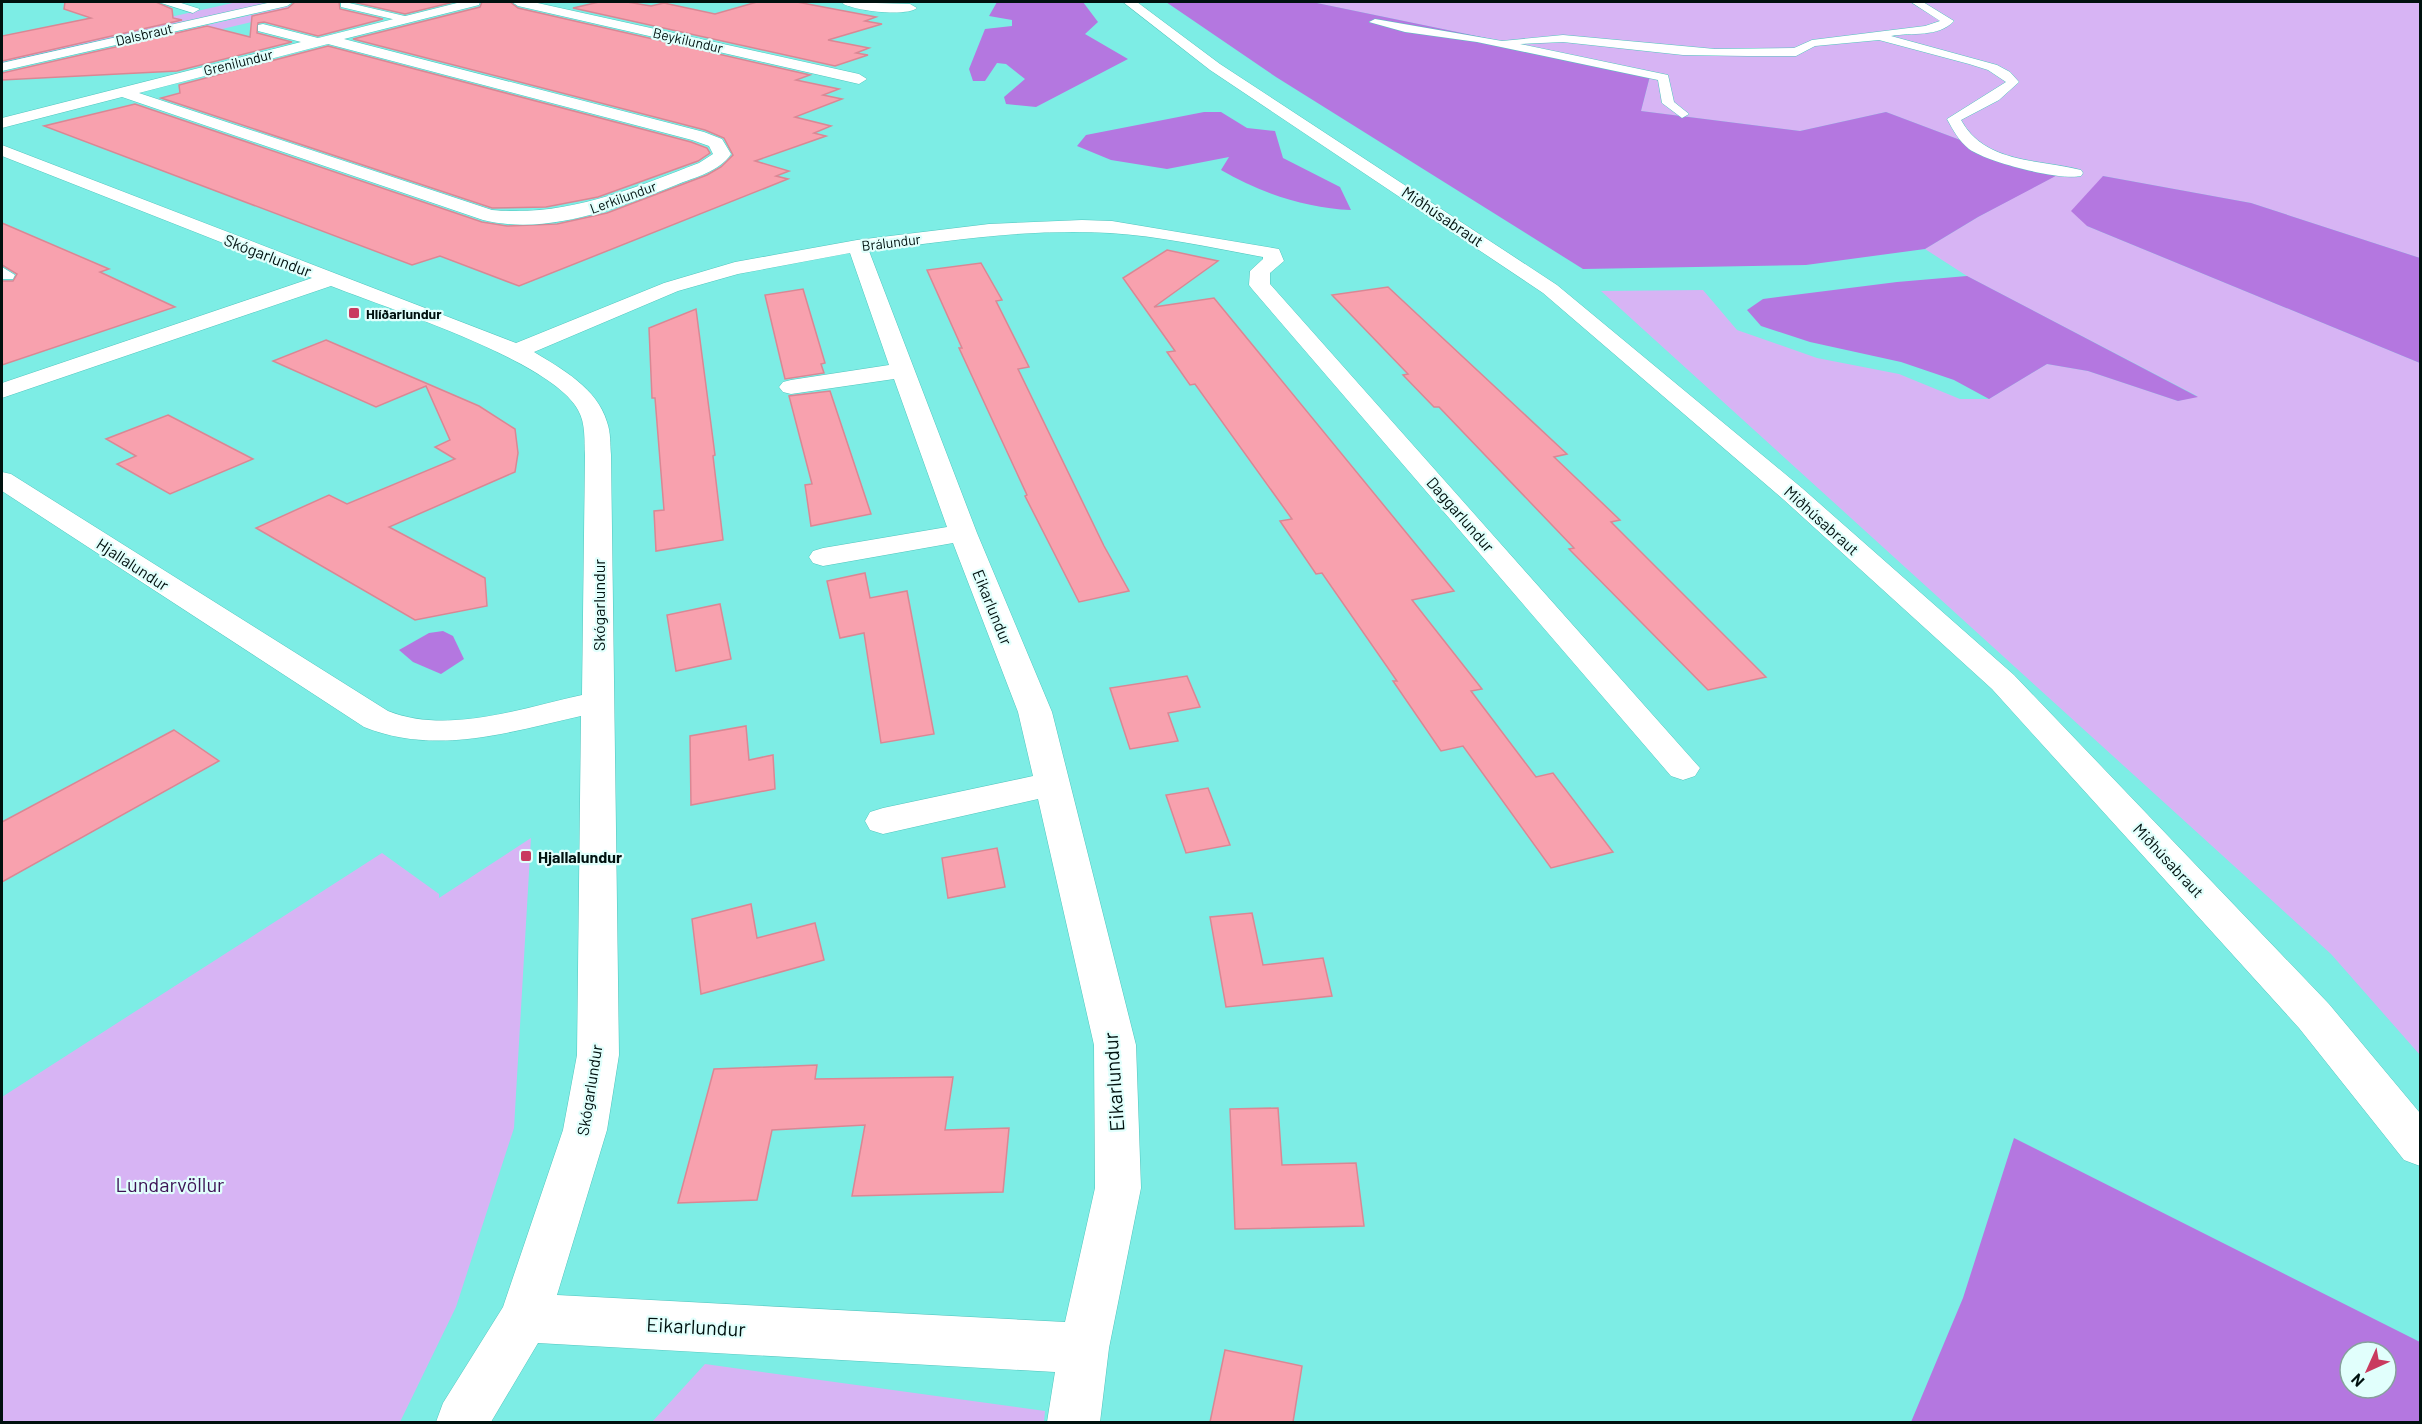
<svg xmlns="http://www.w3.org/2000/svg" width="2422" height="1424" viewBox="0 0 2422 1424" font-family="Barlow,sans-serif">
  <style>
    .green { fill: #d7b4f4 }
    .forest { fill: #b477e0; fill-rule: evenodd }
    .building { fill: #f8a1ae; stroke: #da8794; stroke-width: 1.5 }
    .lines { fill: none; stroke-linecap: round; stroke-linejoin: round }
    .lane-casing { stroke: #52c5be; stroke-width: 1 }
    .street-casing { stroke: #52c5be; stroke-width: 1 }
    .secondary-casing { stroke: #52c5be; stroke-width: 1 }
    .lane { fill: #fff; fill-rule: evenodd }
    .street { fill: #fff; fill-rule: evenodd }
    .secondary { fill: #fff; fill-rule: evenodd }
    .poi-dot { fill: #c93a5f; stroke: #e1fffc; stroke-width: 2 }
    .labels { text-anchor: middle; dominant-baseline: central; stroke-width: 4.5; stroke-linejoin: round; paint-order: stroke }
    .far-street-label { font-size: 14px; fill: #00110f; stroke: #e1fffc }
    .far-poi-label { font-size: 14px; font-weight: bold; fill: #00110f; stroke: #e1fffc; text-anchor: start }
    .street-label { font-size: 16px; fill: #00110f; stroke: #e1fffc }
    .poi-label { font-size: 16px; font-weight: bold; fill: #00110f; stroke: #e1fffc; text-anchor: start }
    .near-street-label { font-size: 20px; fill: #00110f; stroke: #e1fffc }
    .near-park-label { font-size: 20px; fill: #3c1254; stroke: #e1fffc }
  </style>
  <rect width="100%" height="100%" fill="#7dede5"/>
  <g class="green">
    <path d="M237,2H277L2,65V55Z"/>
    <path d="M306,2H337L2,81V73Z"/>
    <path d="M1312,2H2420V258L2251,203L2103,176L2087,226L2420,363V1055L2331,954L1601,291L1703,290L1737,330L1817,358L1899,374L1960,399H1989L2047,364L2088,371L2178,401L2197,396L1967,276L1925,249L1978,217L2066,170L2016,161L1886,112L1800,131L1641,111L1651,72Z"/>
    <path d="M531,838L514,1128L456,1307L400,1422H2V1097L382,853L439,894V898Z"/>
    <path d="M705,1364L1045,1411L1044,1422H652Z"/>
  </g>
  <g class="forest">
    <path d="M997,2H1083L1098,22L1085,34L1128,59L1036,107L1006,104L1004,97L1025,79L1006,64L997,63L985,81H973L969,69L985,29L1012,26V20L989,16Z"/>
    <path d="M1166,2H1312L1651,72L1641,111L1800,131L1886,112L2016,161L2067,170L1978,217L1925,249L1806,265L1583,269L1276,77Z"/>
    <path d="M1204,112H1221L1247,128L1275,131L1283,158L1340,187L1351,210C1306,208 1260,193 1221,170L1229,157L1167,169L1111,160L1077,146L1086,135Z"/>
    <path d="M2103,176L2251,203L2420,258V363L2087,226L2071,211Z"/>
    <path d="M1967,276L2198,397L2178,401L2088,371L2047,364L1989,399L1954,380L1901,362L1810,342L1761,326L1747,310L1763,299L1897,282Z"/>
    <path d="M443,631L453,636L464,659L441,674L413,662L399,650L429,633Z"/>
    <path d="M2014,1138L2420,1342V1422H1911L1963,1298ZM2350,1352H2386V1388H2350Z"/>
  </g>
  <g class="building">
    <path d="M65,2H156L172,9L173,18L182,20L2,61V36L91,18L64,9Z"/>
    <path d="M295,2H339L340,9L383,19L318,36L264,22L258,23L257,33L292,42L177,71L2,80V73L207,26L250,37L252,16L288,8Z"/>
    <path d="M353,2H454L405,14Z"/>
    <path d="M482,2H510L518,8L810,75L796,80L839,89L823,95L842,99L795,117L831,126L814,133L826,136L755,161L789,171L776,176L788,179L519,286L440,256L412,265L44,126L135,104L482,222L507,226L557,224L607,213L707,175L721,167L733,155L724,138L705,130L353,39L480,7Z"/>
    <path d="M599,2H627L651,6L664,3L715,14L757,2H797L876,17L865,21L882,24L828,40L869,48L856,53L868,55L835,66L573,8Z"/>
    <path d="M328,46L691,142L707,148L710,153L698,161L598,197L546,207L492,208L161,98L180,93L179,85Z"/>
    <path d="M2,223L109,269L100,272L175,307L2,365V281H13L17,274L2,265Z"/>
    <path d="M1167,250L1218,261L1154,307L1214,298L1454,591L1412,600L1482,689L1471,691L1536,777L1553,773L1613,852L1551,868L1463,746L1441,751L1393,681H1397L1322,573L1316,574L1280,521L1292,519L1195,384L1190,385L1167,352L1175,351L1123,278Z"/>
    <path d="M981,263L1002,300L996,301L1029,367L1018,369L1104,546L1129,591L1079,602L1025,496L1027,495L959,348H962L927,270Z"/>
    <path d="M1388,287L1567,454L1554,457L1620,520L1611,522L1766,677L1708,690L1569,549L1574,548L1439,407H1434L1403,375L1408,374L1332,295Z"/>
    <path d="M803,289L825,363L821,364L824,373L785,379L765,295Z"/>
    <path d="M696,309L715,455L713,456L723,540L656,551L654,511L664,510L655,398H652L649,328Z"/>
    <path d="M326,340L479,406L515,429L518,453L515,472L389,527L485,578L487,606L415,620L256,528L329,495L347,504L455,459L435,447L450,440L426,386L376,407L273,361Z"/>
    <path d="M830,391L871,514L811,526L805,485L812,484L789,396Z"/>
    <path d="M168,415L253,459L170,494L117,464L136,456L106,439Z"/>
    <path d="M865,573L870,598L907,591L934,734L881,743L864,633L840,638L827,581Z"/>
    <path d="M720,604L731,659L676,671L667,615Z"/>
    <path d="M1187,676L1200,707L1168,713L1178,741L1130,749L1110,688Z"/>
    <path d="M746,726L749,760L773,755L775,789L691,805L690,736Z"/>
    <path d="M174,730L219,761L2,882V822Z"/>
    <path d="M1208,788L1230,845L1186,853L1166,795Z"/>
    <path d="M997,848L1005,887L948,898L942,858Z"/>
    <path d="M751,904L757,938L815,923L824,960L701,994L692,919Z"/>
    <path d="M1252,913L1263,965L1323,958L1332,996L1226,1007L1210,917Z"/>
    <path d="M817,1065L815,1079L953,1077L945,1130L1009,1128L1003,1192L852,1196L865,1125L772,1130L757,1200L678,1203L714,1069Z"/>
    <path d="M1278,1108L1282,1165L1356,1163L1364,1226L1235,1229L1230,1109Z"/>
    <path d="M1225,1350L1302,1366L1293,1422H1210Z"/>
  </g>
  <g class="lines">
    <g class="lane-casing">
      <g id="lane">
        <path d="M345,2L409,17L411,19L405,22L341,7V3Z"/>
        <path d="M1911,2H1923L1954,21C1938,38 1912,32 1891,36L1997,65L2010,72L2019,82L1999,100L1961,120C1985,164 2039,159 2081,170L2083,173L2081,176C2060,181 1987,162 1969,149C1959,141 1953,130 1947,119L2006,82L1988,70L1969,64L1879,40L1815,46L1796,56H1748L1683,55L1563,42L1520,44L1668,75L1674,102L1689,114L1682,118L1662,103L1658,80L1477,42L1405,32L1369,22L1375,19L1502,41L1563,35L1715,49L1794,48L1812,40L1925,26L1940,21Z"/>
        <path d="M2,267L15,275L13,279H2Z"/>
      </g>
    </g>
    <g class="street-casing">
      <g id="street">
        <path d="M158,2H178L200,9L193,13Z"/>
        <path d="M461,2H480L479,5L344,39L704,132L722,139L731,154C719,172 695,177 676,185C617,208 547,236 483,220L122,97L2,128V118L301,42L258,31V25L263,24L318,38ZM328,44L692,140L709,146L713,154L699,163C631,189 567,217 492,210L139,93Z"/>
        <path d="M512,2H533L859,74L867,79L859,84L518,6Z"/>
        <path d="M841,2L910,4L917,8C907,17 850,11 841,2Z"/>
        <path d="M2,145L516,343L664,283L735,262L857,240L989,224L1082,220L1112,221L1279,249L1284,261L1270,273V284L1700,768L1695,776L1683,780L1671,776L1252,289L1249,285L1250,271L1263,259V257C1213,248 1160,236 1110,233C1029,228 948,241 869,251L977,533L1052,712L1136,1045L1141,1188L1109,1348L1100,1422H1047L1055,1372L538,1343L491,1422H436L443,1403L503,1307L563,1130L577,1055L581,716C509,732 437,756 364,727L2,491V472L11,474L388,711C448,735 522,708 582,695L585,455C584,440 586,424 578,410C551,360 386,308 331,286L2,398V383L312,278L2,156ZM850,253L889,365L791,380L783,382L779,387L783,392L791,394L894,379L947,527L823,548L813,551L809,557L813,563L823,566L953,543L1018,712L1033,776L883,808L870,812L865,821L870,830L883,834L1038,799L1094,1045L1095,1188L1065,1322L557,1295L607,1130L619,1055L611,455C610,444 611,433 607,422C597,388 562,369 534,352L678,291L738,274Z"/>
      </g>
    </g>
    <g class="secondary-casing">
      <g id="secondary">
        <path d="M272,2H293L287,6L2,71V63Z"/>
        <path d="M1123,2H1137L1220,64L1557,285L1802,488L2014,675L2329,1004L2420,1113V1166L2404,1160L2299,1028L1992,689L1784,500L1543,293L1210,70Z"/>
      </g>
    </g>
    <use href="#lane" class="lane"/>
    <use href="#street" class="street"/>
    <use href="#secondary" class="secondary"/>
  </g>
  <g class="poi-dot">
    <rect x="348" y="307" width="12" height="12" rx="3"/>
    <rect x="520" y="850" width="12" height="12" rx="3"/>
  </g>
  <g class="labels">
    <g class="far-street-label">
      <text transform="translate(144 34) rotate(-13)">Dalsbraut</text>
      <text transform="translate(688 40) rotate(13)">Beykilundur</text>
      <text transform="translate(238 62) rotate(-14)">Grenilundur</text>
      <text transform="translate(623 197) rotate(-20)">Lerkilundur</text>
      <text transform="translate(891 242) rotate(-7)">Brálundur</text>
    </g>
    <g class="far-poi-label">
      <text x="366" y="313">Hlíðarlundur</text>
    </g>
    <g class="street-label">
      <text transform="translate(1443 216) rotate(34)">Miðhúsabraut</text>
      <text transform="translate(268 255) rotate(21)">Skógarlundur</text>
      <text transform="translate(1461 514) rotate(49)">Daggarlundur</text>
      <text transform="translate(1822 520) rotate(42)">Miðhúsabraut</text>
      <text transform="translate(133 564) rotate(33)">Hjallalundur</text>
      <text transform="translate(598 605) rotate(-90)">Skógarlundur</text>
      <text transform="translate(993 607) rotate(68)">Eikarlundur</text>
      <text transform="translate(2169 860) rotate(47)">Miðhúsabraut</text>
      <text transform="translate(589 1090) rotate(-81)">Skógarlundur</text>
    </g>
    <g class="poi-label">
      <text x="538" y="856">Hjallalundur</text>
    </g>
    <g class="near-street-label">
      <text transform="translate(1113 1082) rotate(-94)">Eikarlundur</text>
      <text transform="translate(696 1326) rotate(3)">Eikarlundur</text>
    </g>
    <g class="near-park-label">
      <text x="170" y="1184">Lundarvöllur</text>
    </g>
  </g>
  <rect width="2422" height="1424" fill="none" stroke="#00110f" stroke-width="6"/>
  <g transform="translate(2368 1370) rotate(225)"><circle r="28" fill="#e1fffc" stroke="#87a09d" stroke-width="1.5"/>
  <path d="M0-4.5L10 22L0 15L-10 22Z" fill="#c93a5f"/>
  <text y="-9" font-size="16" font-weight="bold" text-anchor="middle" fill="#00110f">N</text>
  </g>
</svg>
